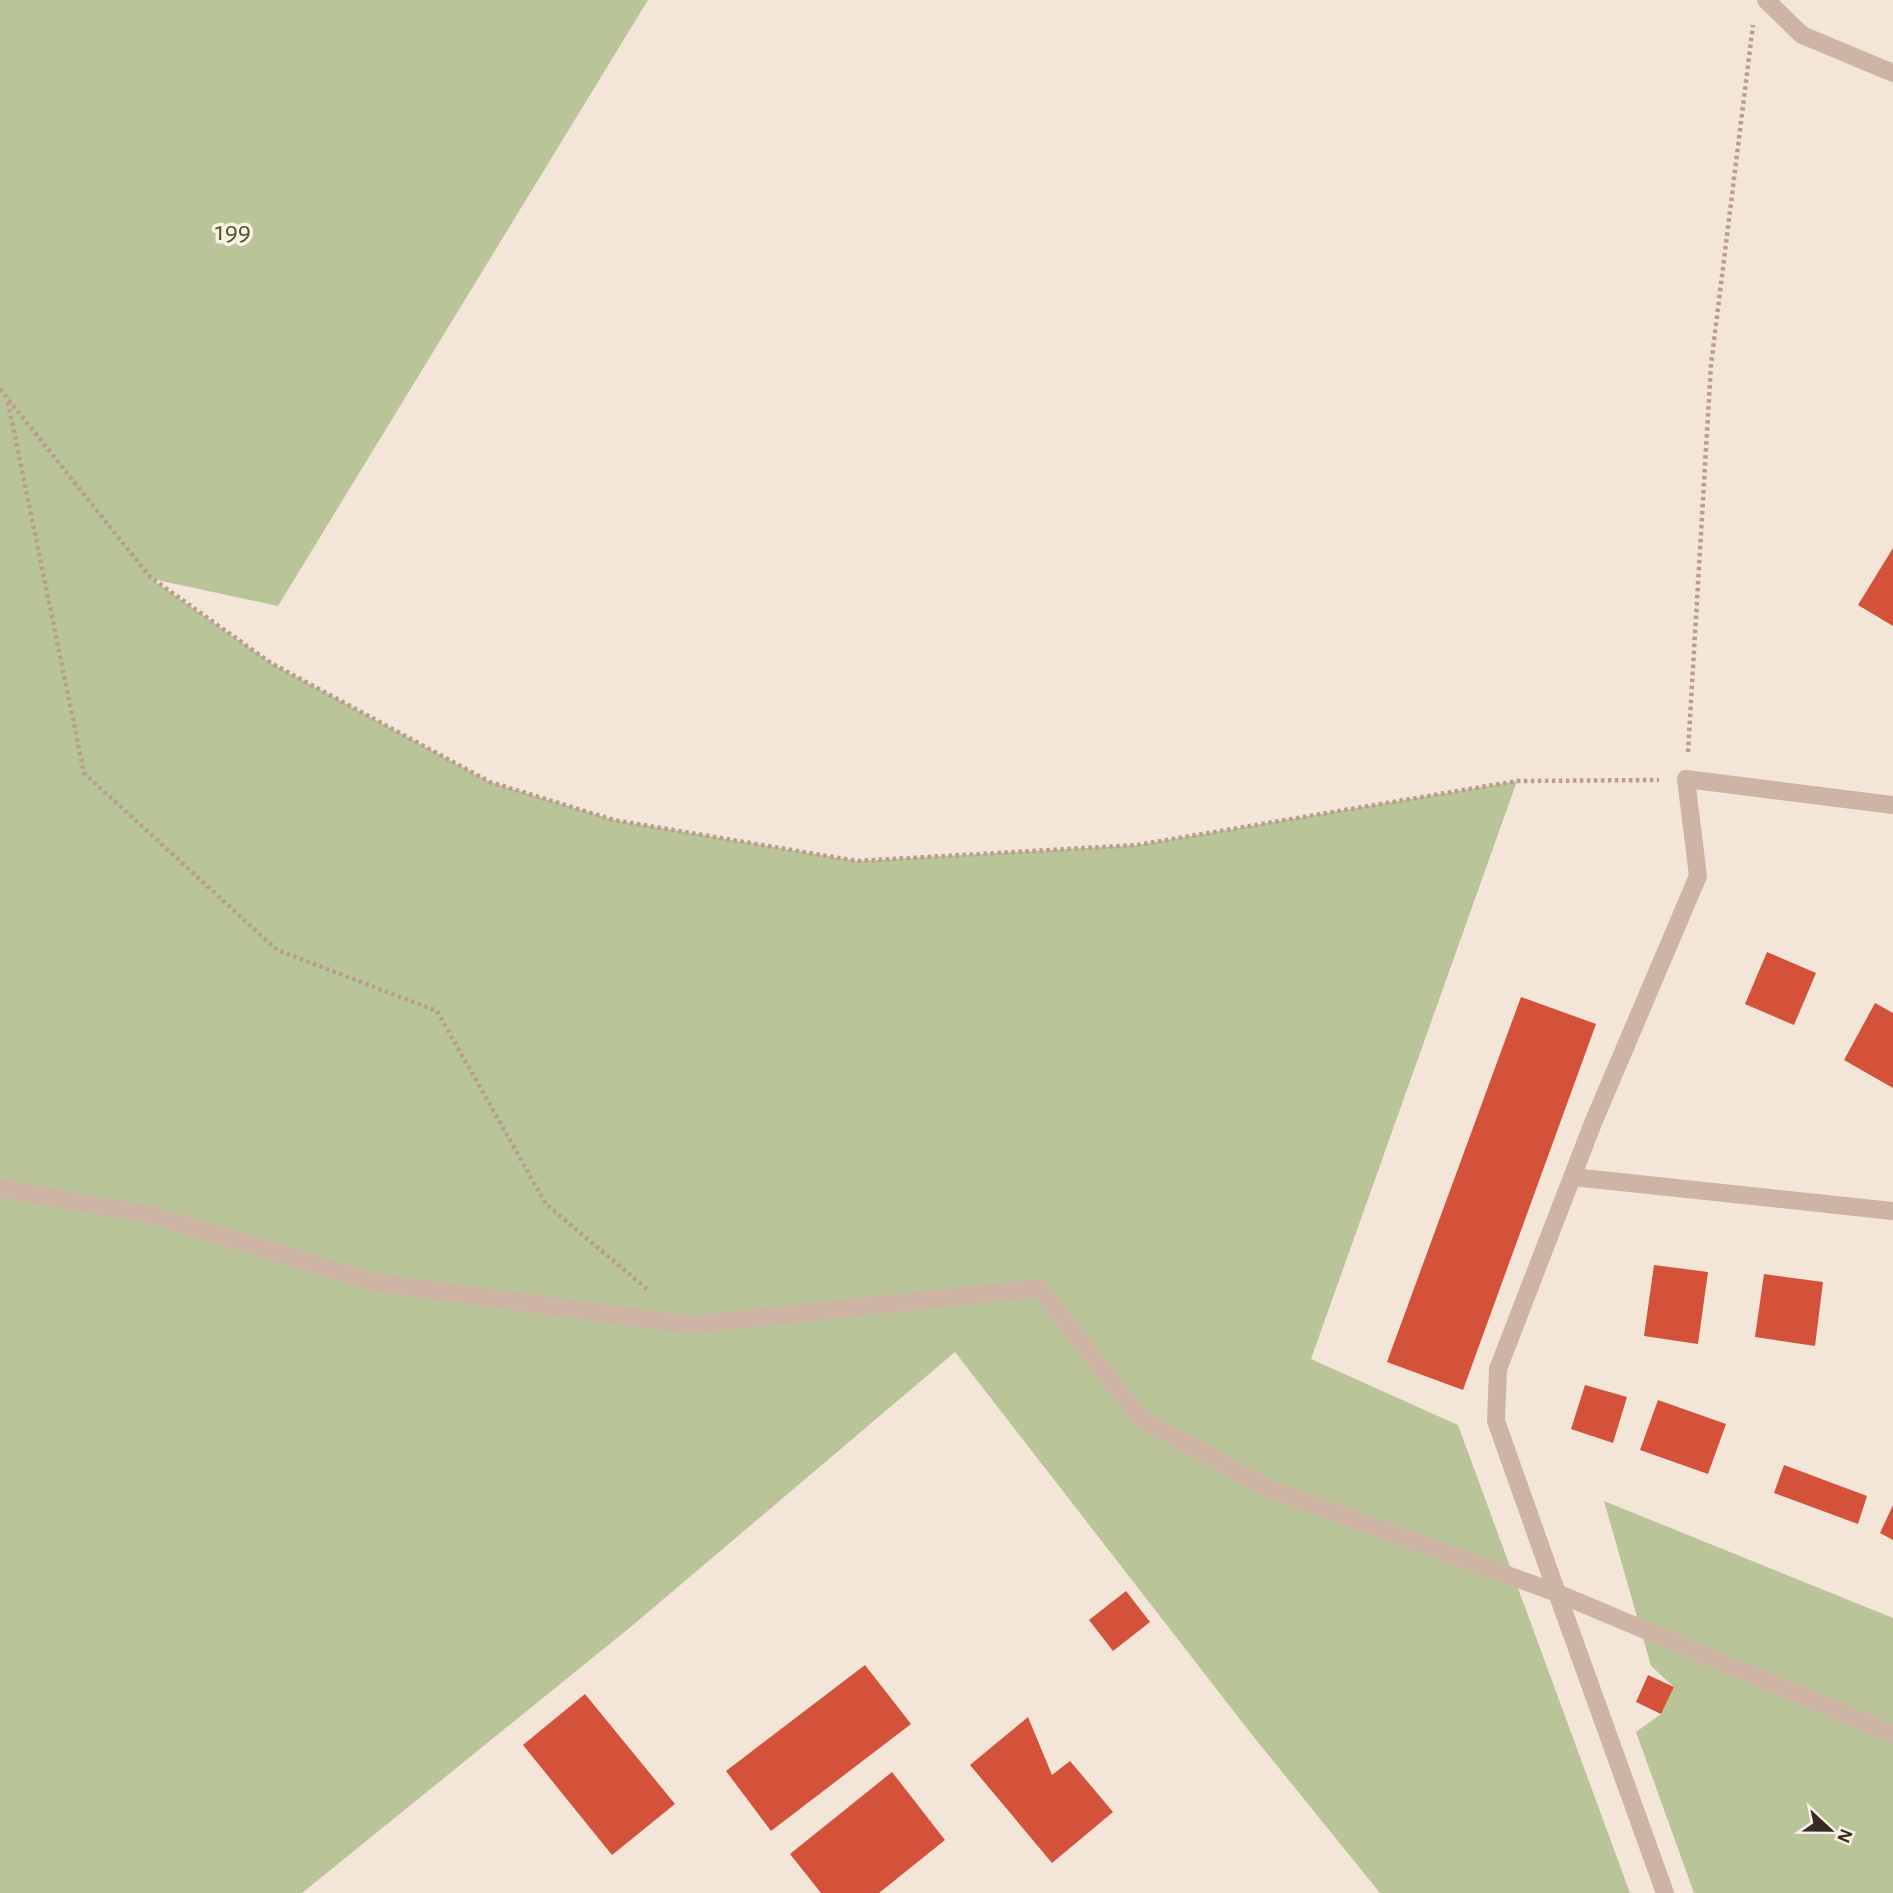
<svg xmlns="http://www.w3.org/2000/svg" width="1893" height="1893" viewBox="0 0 1893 1893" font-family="'Alegreya Sans',sans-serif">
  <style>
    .green { fill: #b9c598 }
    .building { fill: #d35239 }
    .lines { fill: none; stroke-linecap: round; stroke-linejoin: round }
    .path { stroke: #ba9d8e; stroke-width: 4.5; stroke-dasharray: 3.5 3.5; stroke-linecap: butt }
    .service { stroke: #ceb4a4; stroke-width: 18 }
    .minor { stroke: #ceb4a4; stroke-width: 18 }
    .labels { text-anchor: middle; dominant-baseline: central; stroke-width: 7; stroke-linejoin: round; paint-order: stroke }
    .park-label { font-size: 28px; fill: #4b5927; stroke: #fbf0e6 }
  </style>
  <rect width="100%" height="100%" fill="#f4e5d9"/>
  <g class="green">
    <path d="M0,0H648L278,606L152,579L271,663L490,782L614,820L857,861L1137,845L1517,781L1311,1359L1458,1425L1630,1893H1380L1249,1731L955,1352L633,1625L302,1893H0Z"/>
    <path d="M1604,1501L1893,1618V1893H1694L1636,1732L1661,1714L1674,1687L1651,1666Z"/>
  </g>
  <g class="building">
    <path d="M1893,548V626L1858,605Z"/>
    <path d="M1767,952L1816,973L1794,1025L1745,1004Z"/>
    <path d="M1521,997L1596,1024L1463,1390L1387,1362Z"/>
    <path d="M1875,1003L1893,1013V1088L1844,1060Z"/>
    <path d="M1654,1265L1708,1272L1698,1344L1644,1336Z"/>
    <path d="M1764,1274L1823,1282L1815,1346L1755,1337Z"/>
    <path d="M1585,1385L1627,1397L1613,1443L1571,1429Z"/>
    <path d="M1658,1400L1726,1424L1708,1474L1640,1450Z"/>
    <path d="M1784,1465L1867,1496L1858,1524L1774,1493Z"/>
    <path d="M1893,1505V1540L1880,1533Z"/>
    <path d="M1126,1591L1150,1622L1113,1651L1089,1620Z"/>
    <path d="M865,1665L911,1724L771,1831L726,1771Z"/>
    <path d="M1648,1675L1674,1687L1661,1714L1636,1702Z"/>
    <path d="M585,1694L675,1804L612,1855L523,1745Z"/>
    <path d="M1028,1717L1052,1775L1070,1761L1113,1812L1052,1863L970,1765Z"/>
    <path d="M892,1772L945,1840L879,1893H821L790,1854Z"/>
  </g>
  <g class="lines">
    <g class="path">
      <path d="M0,389L150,577L271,663L490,782L614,820L857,861L1137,845L1517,781L1659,780"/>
      <path d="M8,402L84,773L277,950L437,1011L546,1204L648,1290"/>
      <path d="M1688,752L1711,365L1753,25"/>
    </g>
    <g class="service">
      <path d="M1573,1177L1893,1211"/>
      <path d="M0,1188L152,1215L373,1282L689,1325L1039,1288L1140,1418L1267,1488L1557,1593"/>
      <path d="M1557,1593L1496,1421L1498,1369L1593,1123L1698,876L1686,779"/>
    </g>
    <g class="minor">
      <path d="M1766,0L1802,35L1893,73"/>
      <path d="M1686,779L1893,805"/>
      <path d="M1557,1593L1893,1734"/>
      <path d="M1557,1593L1665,1893"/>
    </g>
  </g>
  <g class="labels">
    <g class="park-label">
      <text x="233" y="232">199</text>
    </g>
  </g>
  <g transform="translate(1830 1830) rotate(112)" stroke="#fbf0e6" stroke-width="5" paint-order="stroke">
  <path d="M0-5L12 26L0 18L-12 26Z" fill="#382b26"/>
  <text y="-10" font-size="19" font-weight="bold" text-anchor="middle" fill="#382b26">N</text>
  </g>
</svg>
